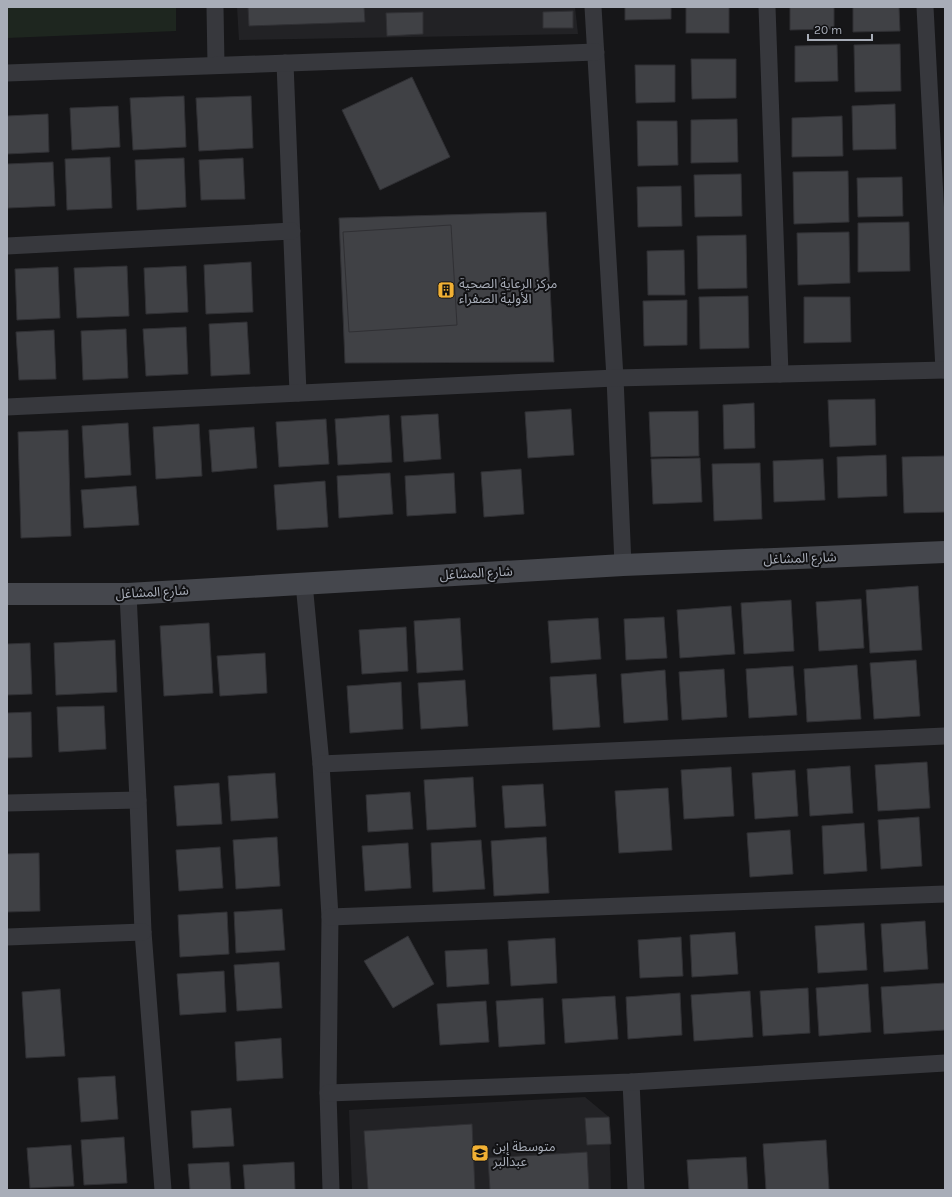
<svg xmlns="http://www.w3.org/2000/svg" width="952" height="1197" viewBox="0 0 952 1197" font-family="Karla,'Noto Sans Arabic',sans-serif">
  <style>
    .built { fill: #222225 }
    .green { fill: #1e261f }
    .building { fill: #404145; stroke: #303034 }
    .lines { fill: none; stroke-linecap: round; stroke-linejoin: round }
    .street { stroke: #37383d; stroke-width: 17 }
    .secondary { stroke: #45474d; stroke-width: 22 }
    .labels { text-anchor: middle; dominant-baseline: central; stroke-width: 4; stroke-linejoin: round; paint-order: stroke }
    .poi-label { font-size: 13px; fill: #a8adb8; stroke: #111113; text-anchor: start }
    .street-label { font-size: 13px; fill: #a8adb8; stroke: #111113 }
  </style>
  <rect width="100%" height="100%" fill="#161618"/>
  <g class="built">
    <path d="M237,7H575L578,34L239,40Z"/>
    <path d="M585,1097L609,1117L611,1190H352L349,1110Z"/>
  </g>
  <path class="green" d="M7,7H176V31L7,38Z"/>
  <g class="building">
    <path d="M248,7H364L365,22L249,26Z"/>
    <path d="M625,7H671V19L625,20Z"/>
    <rect x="686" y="7" width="43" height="26"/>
    <path d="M790,7H834V29L790,30Z"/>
    <path d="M853,7H899L900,31L853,32Z"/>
    <path d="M573,11V28H543V12Z"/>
    <path d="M423,12V34L387,36L386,13Z"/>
    <path d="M900,44L901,91L855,92L854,45Z"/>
    <path d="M837,45L838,81L795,82V46Z"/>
    <path d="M691,59H736V98L692,99Z"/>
    <path d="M635,65H675V102L636,103Z"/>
    <path d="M412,77L450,157L380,190L342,110Z"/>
    <path d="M184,96L186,147L133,150L130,98Z"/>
    <path d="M251,96L253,148L199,151L196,98Z"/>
    <path d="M895,104L896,149L853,150L852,106Z"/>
    <path d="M118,106L120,147L72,150L70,108Z"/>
    <path d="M48,114L49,152L7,154V116Z"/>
    <path d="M842,116L843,156L792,157V118Z"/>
    <path d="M737,119L738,162L691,163V120Z"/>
    <path d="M637,121H677L678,165L638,166Z"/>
    <path d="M110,157L112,208L67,210L65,159Z"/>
    <path d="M184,158L186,207L137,210L135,160Z"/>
    <path d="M243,158L245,199L201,200L199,160Z"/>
    <path d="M53,162L55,206L8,208L7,164Z"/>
    <path d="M848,171L849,222L794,224L793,172Z"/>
    <path d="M741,174L742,216L695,217L694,175Z"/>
    <path d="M902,177L903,216L858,217L857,178Z"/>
    <path d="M681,186L682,226L638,227L637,187Z"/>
    <path d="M546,212L554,362L345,363L339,218Z"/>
    <path d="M909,222L910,271L858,272V223Z"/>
    <path d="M451,225L457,325L349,332L343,232Z"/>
    <path d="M849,232L850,283L798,285L797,233Z"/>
    <path d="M746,235L747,288L698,289L697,236Z"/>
    <path d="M684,250L685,295H648L647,251Z"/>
    <path d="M251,262L253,312L206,314L204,265Z"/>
    <path d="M127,266L129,316L77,318L74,268Z"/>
    <path d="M186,266L188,312L146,314L144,268Z"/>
    <path d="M58,267L60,318L17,320L15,269Z"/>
    <path d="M748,296L749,348L700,349L699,297Z"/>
    <path d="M804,297H850L851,342L804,343Z"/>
    <path d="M687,300V345L644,346L643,301Z"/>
    <path d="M247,322L250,374L211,376L209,324Z"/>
    <path d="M186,327L188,374L146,376L143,329Z"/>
    <path d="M126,329L128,378L83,380L81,331Z"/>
    <path d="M54,330L56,379L19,380L16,332Z"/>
    <path d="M875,399L876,445L830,447L828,400Z"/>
    <path d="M754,403L755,448L724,449L723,405Z"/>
    <path d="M571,409L574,455L528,458L525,412Z"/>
    <path d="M698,411L699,456L651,457L649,412Z"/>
    <path d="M438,414L441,459L404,462L401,416Z"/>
    <path d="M389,415L392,462L338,465L335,419Z"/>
    <path d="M326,419L329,464L279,467L276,422Z"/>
    <path d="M128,423L131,475L85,478L82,426Z"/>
    <path d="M199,424L202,476L156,479L153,427Z"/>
    <path d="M254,427L257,468L212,472L209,430Z"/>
    <path d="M68,430L71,536L21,538L18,432Z"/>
    <path d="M886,455L887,496L838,498L837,457Z"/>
    <path d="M945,456V512L904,513L902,457Z"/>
    <path d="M700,458L702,502L653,504L651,459Z"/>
    <path d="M823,459L825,500L774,502L773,461Z"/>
    <path d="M760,463L762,519L714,521L712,464Z"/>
    <path d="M521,469L524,514L484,517L481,472Z"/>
    <path d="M390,473L393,514L339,518L337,476Z"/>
    <path d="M454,473L456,513L407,516L405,476Z"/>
    <path d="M325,481L328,527L277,530L274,485Z"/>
    <path d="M136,486L139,525L84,528L81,490Z"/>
    <path d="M918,586L922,650L870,653L866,590Z"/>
    <path d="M861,599L864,648L819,651L816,602Z"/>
    <path d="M791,600L794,651L744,654L741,603Z"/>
    <path d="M731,606L735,654L680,658L677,610Z"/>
    <path d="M664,617L667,658L626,660L624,619Z"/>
    <path d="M460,618L463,670L417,673L414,621Z"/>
    <path d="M598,618L601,659L551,663L548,621Z"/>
    <path d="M209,623L213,693L164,696L160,626Z"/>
    <path d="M406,627L408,671L362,674L359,630Z"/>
    <path d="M115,640L117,692L56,695L54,643Z"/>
    <path d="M30,643L32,694L7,695V644Z"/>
    <path d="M265,653L267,693L220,696L217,656Z"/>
    <path d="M916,660L920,716L874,719L870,663Z"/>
    <path d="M857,665L861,719L807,722L804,669Z"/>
    <path d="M793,666L797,715L749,718L746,669Z"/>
    <path d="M724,669L727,717L682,720L679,672Z"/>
    <path d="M665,670L668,720L624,723L621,674Z"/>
    <path d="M596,674L600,727L553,730L550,677Z"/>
    <path d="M465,680L468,726L421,729L418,683Z"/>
    <path d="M401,682L403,729L350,733L347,686Z"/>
    <path d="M104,706L106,749L59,752L57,707Z"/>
    <path d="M31,712L32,757L7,758V713Z"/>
    <path d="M927,762L930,808L878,811L875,765Z"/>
    <path d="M850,766L853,813L810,816L807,769Z"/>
    <path d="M731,767L734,816L684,819L681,770Z"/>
    <path d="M795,770L798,816L755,819L752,773Z"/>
    <path d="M275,773L278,818L231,821L228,776Z"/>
    <path d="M473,777L476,827L427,830L424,780Z"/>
    <path d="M219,783L222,824L177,826L174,786Z"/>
    <path d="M543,784L546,826L505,828L502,786Z"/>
    <path d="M668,788L672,850L619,853L615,791Z"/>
    <path d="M410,792L413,829L368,832L366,795Z"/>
    <path d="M919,817L922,866L881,869L878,820Z"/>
    <path d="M864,823L867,871L824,874L822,826Z"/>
    <path d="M790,830L793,874L750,877L747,833Z"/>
    <path d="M277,837L280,886L236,889L233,840Z"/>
    <path d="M546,837L549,893L494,896L491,841Z"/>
    <path d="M481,840L485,889L433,892L431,843Z"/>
    <path d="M408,843L411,888L365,891L362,846Z"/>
    <path d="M220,847L223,888L179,891L176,850Z"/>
    <path d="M39,853L40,911L7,912V854Z"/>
    <path d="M282,909L285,950L236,953L234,912Z"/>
    <path d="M227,912L229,954L180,957L178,915Z"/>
    <path d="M925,921L928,969L884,972L881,924Z"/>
    <path d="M864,923L867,970L818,973L815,926Z"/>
    <path d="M735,932L738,974L692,977L690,935Z"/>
    <path d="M408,936L434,984L393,1008L364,961Z"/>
    <path d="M681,937L683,976L640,978L638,940Z"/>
    <path d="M555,938L557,983L511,986L508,941Z"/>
    <path d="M487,949L489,984L447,987L445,951Z"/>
    <path d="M279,962L282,1008L237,1011L234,965Z"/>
    <path d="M224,971L226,1012L180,1015L177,974Z"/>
    <path d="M945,983V1030L884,1034L881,987Z"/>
    <path d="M868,984L871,1032L819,1036L816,988Z"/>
    <path d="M808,988L810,1033L763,1036L760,991Z"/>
    <path d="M60,989L65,1056L26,1058L22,992Z"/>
    <path d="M750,991L753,1037L694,1041L691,995Z"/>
    <path d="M680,993L682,1035L628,1039L626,997Z"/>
    <path d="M615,996L618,1039L565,1043L562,999Z"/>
    <path d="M543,998L545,1044L499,1047L496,1001Z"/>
    <path d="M486,1001L489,1042L440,1045L437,1004Z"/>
    <path d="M281,1038L283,1078L237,1081L235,1042Z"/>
    <path d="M115,1076L118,1119L81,1122L78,1078Z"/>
    <path d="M231,1108L234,1146L193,1148L191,1111Z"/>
    <path d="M609,1117L611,1144L587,1145L585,1118Z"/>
    <path d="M472,1124L475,1190H368L364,1131Z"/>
    <path d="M124,1137L127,1183L84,1185L81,1140Z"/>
    <path d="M826,1140L829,1190H766L763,1144Z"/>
    <path d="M71,1145L74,1186L30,1188L27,1148Z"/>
    <path d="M587,1152L589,1190H490L488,1158Z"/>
    <path d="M746,1157L748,1190H689L687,1160Z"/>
    <path d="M229,1162L231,1190H190L188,1164Z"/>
    <path d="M294,1162L295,1190H245L243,1165Z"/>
  </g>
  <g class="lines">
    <g class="street">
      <path d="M215,7L216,65"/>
      <path d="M593,7L615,378L623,565"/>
      <path d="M767,7L780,374"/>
      <path d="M925,7L944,370"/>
      <path d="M285,63L298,393"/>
      <path d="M7,73L596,52"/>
      <path d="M7,246L292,231"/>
      <path d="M7,407L615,378L945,370"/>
      <path d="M304,583L321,764L330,917L328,1093L331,1190"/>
      <path d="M128,594L138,800L143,932L163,1190"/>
      <path d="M321,764L945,736"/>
      <path d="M7,803L138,800"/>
      <path d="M330,917L945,894"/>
      <path d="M7,937L143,932"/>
      <path d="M631,1082L636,1190"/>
      <path d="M328,1093L631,1082L945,1063"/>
    </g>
    <path class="secondary" d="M7,594H128L623,565L945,552"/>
  </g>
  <defs>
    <g id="building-square" transform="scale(0.9)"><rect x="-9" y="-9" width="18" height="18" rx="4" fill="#f2b134" stroke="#111113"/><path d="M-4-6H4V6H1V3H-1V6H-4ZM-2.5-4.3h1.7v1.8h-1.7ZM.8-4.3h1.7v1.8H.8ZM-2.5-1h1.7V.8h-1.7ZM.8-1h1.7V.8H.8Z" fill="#111"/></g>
    <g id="school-square" transform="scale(0.9)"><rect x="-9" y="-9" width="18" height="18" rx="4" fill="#f2b134" stroke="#111113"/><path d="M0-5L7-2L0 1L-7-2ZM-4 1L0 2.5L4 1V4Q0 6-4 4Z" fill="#111"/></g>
  </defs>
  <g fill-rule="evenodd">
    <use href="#building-square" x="446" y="290"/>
    <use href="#school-square" x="480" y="1153"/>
  </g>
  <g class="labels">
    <g class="poi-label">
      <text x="459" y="283">مركز الرعاية الصحية<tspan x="459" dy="15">الأولية الصفراء</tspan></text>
      <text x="493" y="1146">متوسطة إبن<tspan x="493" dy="15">عبدالبر</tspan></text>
    </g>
    <g class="street-label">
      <text transform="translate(800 558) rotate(-2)">شارع المشاغل</text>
      <text transform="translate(476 573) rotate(-3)">شارع المشاغل</text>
      <text transform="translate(152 592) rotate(-3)">شارع المشاغل</text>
    </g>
  </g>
  <rect width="952" height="1197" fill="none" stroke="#a8adb8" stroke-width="16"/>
  <path d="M808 34v6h64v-6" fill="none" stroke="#a8adb8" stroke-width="2"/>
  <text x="814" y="34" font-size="12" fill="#a8adb8" stroke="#111113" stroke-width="3" paint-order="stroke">20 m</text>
</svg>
